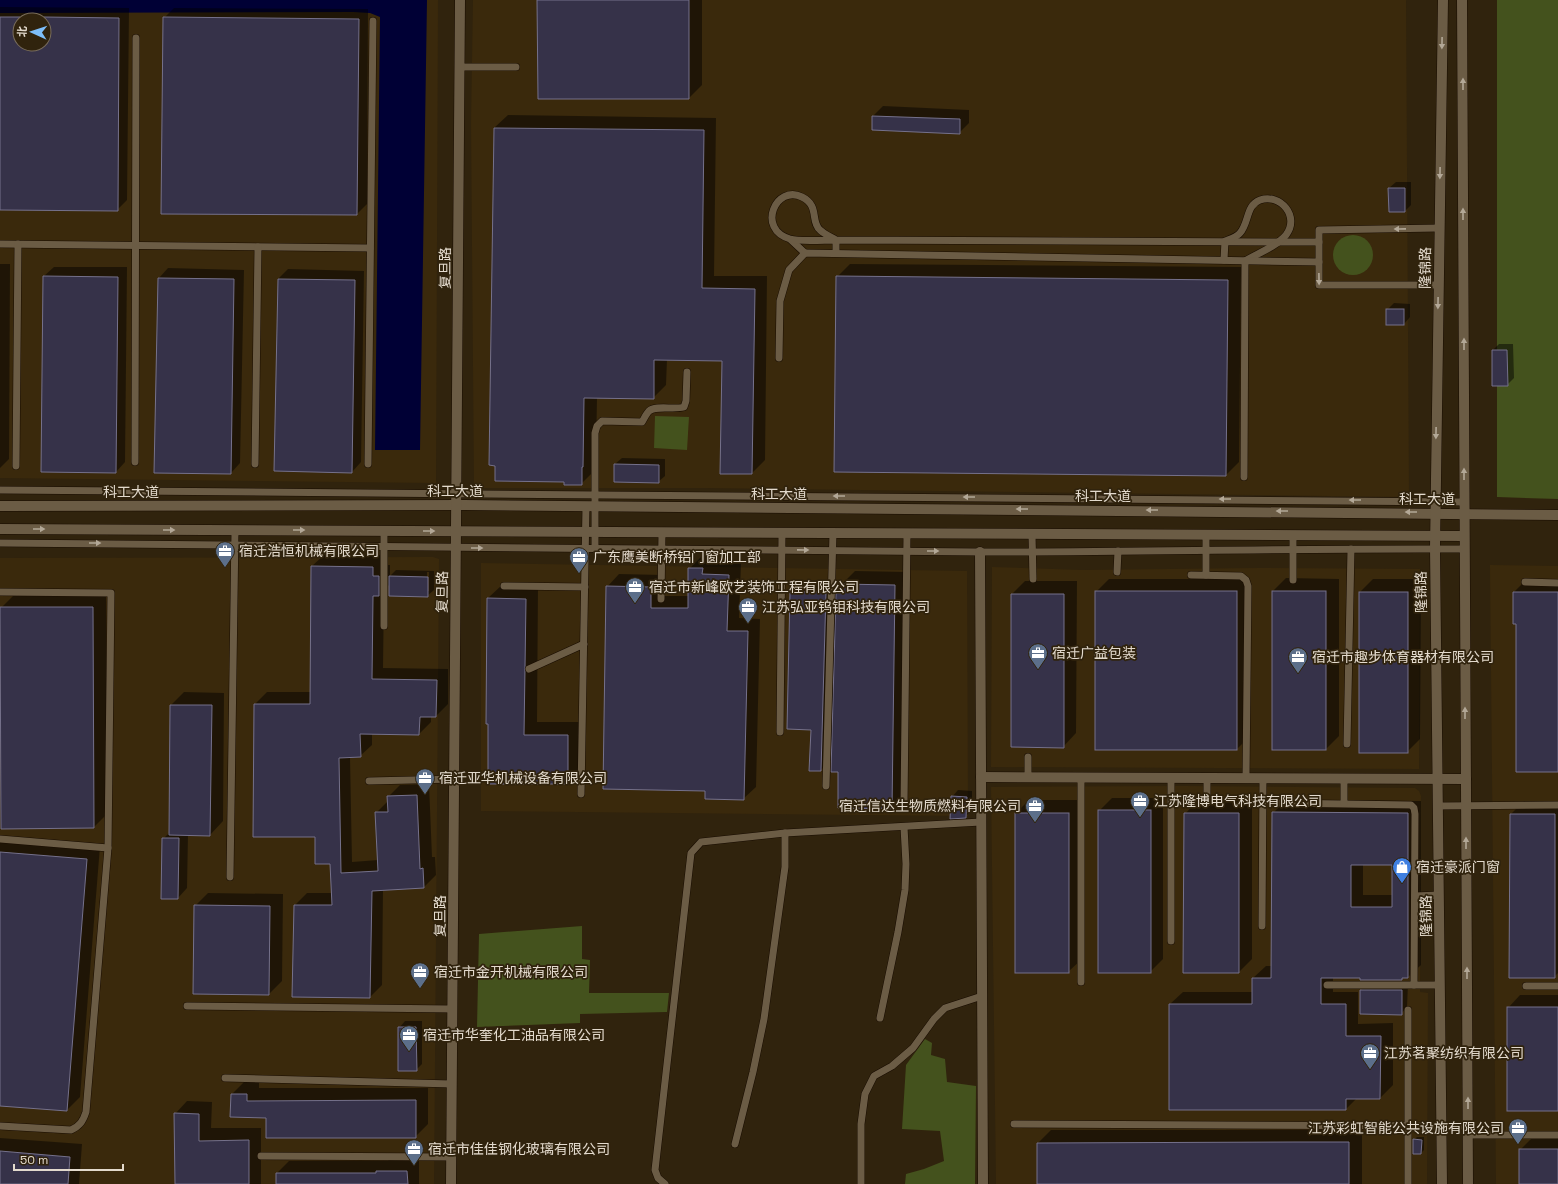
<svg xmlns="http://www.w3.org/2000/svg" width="1558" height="1184" viewBox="0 0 1558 1184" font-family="'Space Grotesk','Noto Sans SC',sans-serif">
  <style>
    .built { fill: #3a290c; fill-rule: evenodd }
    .green { fill: #44521d }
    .water { fill: #000035 }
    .shadow { fill: #0007; fill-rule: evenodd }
    .building { fill: #363249; stroke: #75718b; fill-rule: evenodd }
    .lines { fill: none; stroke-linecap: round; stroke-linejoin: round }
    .service-casing { stroke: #180c00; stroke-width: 8 }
    .minor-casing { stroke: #180c00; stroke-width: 11 }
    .tertiary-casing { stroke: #180c00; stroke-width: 11 }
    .secondary-casing { stroke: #180c00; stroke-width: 11 }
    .service { stroke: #6b5c45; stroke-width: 7 }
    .minor { stroke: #6b5c45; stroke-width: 10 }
    .tertiary { stroke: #6b5c45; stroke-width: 10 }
    .secondary { stroke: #6b5c45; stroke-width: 10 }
    .oneway { fill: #b3a897 }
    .labels { text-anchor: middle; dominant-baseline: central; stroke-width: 3.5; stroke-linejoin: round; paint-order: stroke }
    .street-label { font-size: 14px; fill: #e3dacd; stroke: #30230d }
    .poi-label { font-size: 14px; fill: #e3dacd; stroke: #30230d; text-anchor: start }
  </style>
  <rect width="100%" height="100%" fill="#30230d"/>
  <g class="built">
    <path d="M0,0H438L436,483L0,478ZM20,20H44V44H20Z"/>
    <path d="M473,0H1406L1409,497L706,488H474L471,123Z"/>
    <path d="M433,557L439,559L434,1184H0V558Z"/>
    <path d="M481,563L967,571L968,816L481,811Z"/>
    <path d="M1490,565L1558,566V1184H1496Z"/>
    <path d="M992,567L1082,570L1257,568L1420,569L1419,769L991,767Z"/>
    <path d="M1184,786L1415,788L1419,791L1421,796L1420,992L1428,993L1427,1184H996L991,787Z"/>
  </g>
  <g class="green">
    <path d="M1497,0H1558V499L1497,497Z"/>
    <circle cx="1353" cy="255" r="20"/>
    <path d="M655,416L689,417L687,450L654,448Z"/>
    <path d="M582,926V959L590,960L589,993H669L667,1012L580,1014V1023L477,1027L479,934Z"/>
    <path d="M925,1039L932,1043L931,1055L945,1059L947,1082L976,1086L975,1184H905L906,1174L924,1169L944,1161L940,1131L902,1129L906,1065Z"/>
  </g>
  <path class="water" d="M0,0H427L420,450H375L380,17L370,13L353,12L0,13Z"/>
  <g class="shadow">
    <path d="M538,0H702V85L689,98Z"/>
    <path d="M0,7L129,8L127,200L117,210L0,209ZM20,20H44V44H20Z"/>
    <path d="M174,8L368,9L367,204L357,214L164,18Z"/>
    <path d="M883,106L969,110V123L959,133L873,129V116Z"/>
    <path d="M508,115L716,118L714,276H767L765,460L752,473L723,360L667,359L666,385L653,398H597L596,453L594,471L581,484L494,128Z"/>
    <path d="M1396,182H1411V205L1405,211L1389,188Z"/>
    <path d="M0,264H10L9,459L0,468Z"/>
    <path d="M850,264L1241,267L1239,462L1226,475L835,471L837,277Z"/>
    <path d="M54,267H127L125,462L116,472L44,276Z"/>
    <path d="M168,268L244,270L240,463L231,473L159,278Z"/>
    <path d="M288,269L364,271L361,462L352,472L278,279Z"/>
    <path d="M1394,303L1410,304V317L1404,324L1387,310Z"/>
    <path d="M1499,344H1513L1514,378L1507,385L1493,350Z"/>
    <path d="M622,458L665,459V476L658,482L615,464Z"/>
    <path d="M324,555H385V565H390V576L396,570L434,571V590L427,596L390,584L384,590L383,668L448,669V704L436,716H431V722L419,734L372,733V745L360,756L350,757L352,862L378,860L376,813L388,801V797L400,785L429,784L432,857H435L436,875L424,887L383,889L382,985L370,997L294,996L295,905L307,893H333L331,863L316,836H254L255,704L267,692H311L312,566ZM427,572H429V591H427Z"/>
    <path d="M702,556H715V562L741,563L739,618L760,619L756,787L743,799L706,790L607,587L619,574L663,575V596H689V569Z"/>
    <path d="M855,571L907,572L904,795L891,808L839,771L833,758L821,770L812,729L791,592L804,580H839L838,592L842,589V584Z"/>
    <path d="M1286,578L1339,579V736L1326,749L1273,591Z"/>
    <path d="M1109,579H1250V736L1237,749L1096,592Z"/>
    <path d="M1373,579H1421L1420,739L1407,752L1360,592Z"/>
    <path d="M1527,579H1558V771L1517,623L1514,592Z"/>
    <path d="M1025,581H1077L1076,733L1063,747L1012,594Z"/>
    <path d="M502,585L538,586L537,722H580V770L567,783H489L488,598Z"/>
    <path d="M106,594L107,814L94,827L1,608L14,595Z"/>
    <path d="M184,692L224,693L223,821L210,835L188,834L187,888L178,898L163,839L170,832L171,705Z"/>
    <path d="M958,790L972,791V810L965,817L952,797Z"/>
    <path d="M1112,798H1163V959L1150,972L1099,811Z"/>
    <path d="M1029,800H1082V959L1068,972L1016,813Z"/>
    <path d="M1198,800L1252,801V959L1239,972L1185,814Z"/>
    <path d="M1286,800L1421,801V965L1408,977H1403L1401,979L1333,977V992H1358V1024L1393,1023V1085L1380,1098H1357L1346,1109L1170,1004L1183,992H1253V978L1266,966H1272L1273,813ZM1363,864H1393V895H1363Z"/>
    <path d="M1524,801H1558V973L1554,977H1510L1511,814Z"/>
    <path d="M0,838L100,846L80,1097L67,1110L0,1105Z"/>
    <path d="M208,893L283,894L282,981L269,994L195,906Z"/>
    <path d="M1368,984H1408L1407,1007L1401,1014L1361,990Z"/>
    <path d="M1520,995H1558V1110L1508,1008Z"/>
    <path d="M405,1021H422V1064L416,1070L399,1028Z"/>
    <path d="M245,1081L259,1082V1088H428V1124L415,1137L267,1117L232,1094Z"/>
    <path d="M187,1101L212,1102L211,1128H261V1184H176L175,1114Z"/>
    <path d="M1051,1130H1362V1184H1038V1143Z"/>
    <path d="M1417,1137H1424V1150L1421,1153L1414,1140Z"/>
    <path d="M1533,1137H1558V1184H1520V1150Z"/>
    <path d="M0,1138L82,1144L79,1184H0Z"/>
    <path d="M419,1159V1184H277V1173L289,1161H388L389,1160Z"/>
  </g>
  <g class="building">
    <path d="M537,0H689V99H538Z"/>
    <path d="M0,17H20V44H44V17L119,18L118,211L0,210Z"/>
    <path d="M163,17L359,19L357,215L161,214Z"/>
    <path d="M872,116L960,119V134L872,130Z"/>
    <path d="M494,128L704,130L702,288L755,289L752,474H720L722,361L654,360V399L584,398L583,467H582V485H564V482L495,481V466L489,465Z"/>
    <path d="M1388,188H1405V212H1389Z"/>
    <path d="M43,276L118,277L116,473L41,472Z"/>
    <path d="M836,276L1228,280L1226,476L834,472Z"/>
    <path d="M158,278L234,279L231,474L154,473Z"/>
    <path d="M278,279L355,280L352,473L274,471Z"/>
    <rect x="1386" y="309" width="18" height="16"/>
    <path d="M1492,350H1507L1508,386H1492Z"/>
    <path d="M614,464L659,465V483L614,482Z"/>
    <path d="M311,566L373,567V576H379V596H373L372,679L437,680L436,717H420L419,735L360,734L361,757L339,758L341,873L378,871L375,812H388L387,796L417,795L420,869L423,868L424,888L372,891L370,998L292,997L294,905H332L330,864H315V837H253L254,704H310Z"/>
    <path d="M688,568H703L702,574L729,575L727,631H748L744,800L705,799V791L603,789L606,586L651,587V608H688Z"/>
    <path d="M389,576L428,577V597L389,596Z"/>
    <path d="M841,584L895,585L892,809L838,808V772H831L836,593H841Z"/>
    <rect x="1095" y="591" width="142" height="159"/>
    <rect x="1272" y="591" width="54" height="159"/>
    <path d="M790,592H826L821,771H809L811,730L787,729Z"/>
    <rect x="1359" y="592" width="49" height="161"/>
    <path d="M1513,592H1558V772H1516V624H1513Z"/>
    <path d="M1011,594H1064V748L1011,747Z"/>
    <path d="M487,598L526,599L524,735H568V784H488V724H486Z"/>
    <path d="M0,607H93L94,828L1,829Z"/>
    <path d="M170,705H212L210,836L169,835Z"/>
    <path d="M951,796L967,797L966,818L950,819Z"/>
    <rect x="1098" y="810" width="53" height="163"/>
    <path d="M1272,812L1408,813V978H1402V980H1360V978H1321V1004H1346V1036H1381L1380,1099H1346V1110H1169V1004H1252V978H1271ZM1351,865H1392V907H1351Z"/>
    <rect x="1015" y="813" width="54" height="160"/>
    <path d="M1184,813H1239V973H1183Z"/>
    <path d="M1510,814H1555V978H1509Z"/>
    <path d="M162,838H179L178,899H161Z"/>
    <path d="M0,852L87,859L67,1111L0,1106Z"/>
    <path d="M194,905L270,906L269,995L193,994Z"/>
    <path d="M1360,990H1402V1015L1360,1014Z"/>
    <rect x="1507" y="1007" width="51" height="104"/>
    <path d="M398,1027H416L417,1071H398Z"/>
    <path d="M231,1094H247V1101L416,1100V1138H266V1118L230,1117Z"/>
    <path d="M174,1113L199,1114V1141L249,1140V1184H175Z"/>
    <path d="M1413,1139L1422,1140L1421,1154H1413Z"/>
    <path d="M1295,1142H1349V1184H1037V1143Z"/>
    <rect x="1519" y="1149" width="39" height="35"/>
    <path d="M0,1151L70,1157L68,1184H0Z"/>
    <path d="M376,1171H407L408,1184H276V1173H376Z"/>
  </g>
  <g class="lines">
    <g class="service-casing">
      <g id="service">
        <path d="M460,67H516"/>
        <path d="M791,240L805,253"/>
        <path d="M0,244L370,248"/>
        <path d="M836,253V240C831,237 824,234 820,230C810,221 820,206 802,197C776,184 756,229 790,239C800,242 824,240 836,240L1279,242H1319"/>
        <path d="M1224,260L1225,241C1230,239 1237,237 1240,233C1249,223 1246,205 1260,200C1281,193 1300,217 1286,235C1276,247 1258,253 1245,261L1244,477"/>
        <path d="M1439,285H1319V230L1439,228"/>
        <path d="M779,358L780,301L789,270L805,253L1319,262"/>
        <path d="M135,462L136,38"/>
        <path d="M255,464L258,247"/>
        <path d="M368,464L373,21"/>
        <path d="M16,466L18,244"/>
        <path d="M0,490L1464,502"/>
        <path d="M1032,534L1033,579"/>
        <path d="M1293,535V580"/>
        <path d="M0,543C326,544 652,551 979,552C1141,552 1302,548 1464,549"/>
        <path d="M595,549V433L597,426L602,421L642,422C644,419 646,414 649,411C656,405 674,410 684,407L686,401L687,372"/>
        <path d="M1117,572L1118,551"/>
        <path d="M1191,575L1241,576L1246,580L1248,586L1246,778"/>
        <path d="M1206,575V535"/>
        <path d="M1525,582L1558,583"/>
        <path d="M504,586L585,587"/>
        <path d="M0,592L111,593L108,848L86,1112C83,1121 80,1126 71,1130L0,1126"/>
        <path d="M661,599L662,532"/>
        <path d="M384,626V531"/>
        <path d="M529,669L584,644"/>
        <path d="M780,732L782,533"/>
        <path d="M1347,744L1351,549"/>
        <path d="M1028,757V777"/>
        <path d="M1081,778V982"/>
        <path d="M1207,778V803"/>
        <path d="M369,781L455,779"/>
        <path d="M826,786L833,533"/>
        <path d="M581,794L586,506"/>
        <path d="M1276,803L1411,805L1414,808L1415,814L1414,985"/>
        <path d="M1344,803V779"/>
        <path d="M904,806L907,533"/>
        <path d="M1438,806L1558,805"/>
        <path d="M0,839L108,848"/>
        <path d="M230,877L235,530"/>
        <path d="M1415,896L1439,895"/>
        <path d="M1262,926L1263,778"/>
        <path d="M1171,941V778"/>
        <path d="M1327,985H1440"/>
        <path d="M1526,986H1558"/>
        <path d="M187,1006L453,1009"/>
        <path d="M1408,1010V1184"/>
        <path d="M880,1018L898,932L905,890L906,864L904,827"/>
        <path d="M225,1078L452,1084"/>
        <path d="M1014,1124L1468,1126"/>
        <path d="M1468,1135H1558"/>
        <path d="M735,1144L753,1072L764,1019L785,867V833"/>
        <path d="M261,1156L452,1157"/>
        <path d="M665,1184L658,1178L655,1170L691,853L701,842L785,833L981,822"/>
        <path d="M861,1184V1124L865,1094L874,1076L892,1066L913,1048L934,1019L945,1008L982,996"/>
      </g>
    </g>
    <g class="minor-casing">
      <g id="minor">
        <path d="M980,552L983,1184"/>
        <path d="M981,777L1466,779"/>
      </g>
    </g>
    <g class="tertiary-casing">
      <g id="tertiary">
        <path d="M0,506L464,505L1558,515"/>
        <path d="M0,529L1464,536"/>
        <path d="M451,1184L460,0"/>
      </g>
    </g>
    <g class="secondary-casing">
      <g id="secondary">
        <path d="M1462,0L1468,1184"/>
        <path d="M1442,1184L1435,548L1443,0"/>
      </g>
    </g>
    <use href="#service" class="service"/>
    <use href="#minor" class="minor"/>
    <use href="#tertiary" class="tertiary"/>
    <use href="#secondary" class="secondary"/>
  </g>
  <defs><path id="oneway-solid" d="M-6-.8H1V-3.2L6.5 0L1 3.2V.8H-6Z"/></defs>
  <g class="oneway">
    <use href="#oneway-solid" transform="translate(1442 43) rotate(91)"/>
    <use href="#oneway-solid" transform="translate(1463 84) rotate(-90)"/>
    <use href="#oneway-solid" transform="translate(1440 173) rotate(91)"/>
    <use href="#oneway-solid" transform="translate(1463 214) rotate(-90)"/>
    <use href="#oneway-solid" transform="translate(1400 229) rotate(179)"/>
    <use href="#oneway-solid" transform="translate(1319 279) rotate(89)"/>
    <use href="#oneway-solid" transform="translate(1438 303) rotate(91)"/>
    <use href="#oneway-solid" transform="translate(1464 344) rotate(-90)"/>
    <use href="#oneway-solid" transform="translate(1436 433) rotate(91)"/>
    <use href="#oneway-solid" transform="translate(1464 474) rotate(-90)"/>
    <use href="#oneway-solid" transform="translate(839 496) rotate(-180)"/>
    <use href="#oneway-solid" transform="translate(969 497) rotate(-180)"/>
    <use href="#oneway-solid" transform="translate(1225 499) rotate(-180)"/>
    <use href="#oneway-solid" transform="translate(1355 500) rotate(-180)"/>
    <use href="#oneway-solid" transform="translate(1022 509) rotate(-180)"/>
    <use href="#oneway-solid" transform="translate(1152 510) rotate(-180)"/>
    <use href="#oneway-solid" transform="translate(1282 511) rotate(-180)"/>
    <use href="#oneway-solid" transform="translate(1411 512) rotate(-180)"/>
    <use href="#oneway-solid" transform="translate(39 529)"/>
    <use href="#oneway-solid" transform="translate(169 530)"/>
    <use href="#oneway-solid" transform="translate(299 530)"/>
    <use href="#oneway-solid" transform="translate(429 531)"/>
    <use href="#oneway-solid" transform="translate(95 543)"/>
    <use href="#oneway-solid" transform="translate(477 548)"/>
    <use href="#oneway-solid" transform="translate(803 550) rotate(1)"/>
    <use href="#oneway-solid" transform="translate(933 551)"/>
    <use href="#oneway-solid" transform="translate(1465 713) rotate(-90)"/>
    <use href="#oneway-solid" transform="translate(1466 843) rotate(-90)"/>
    <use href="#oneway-solid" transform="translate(1467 973) rotate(-90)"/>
    <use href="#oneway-solid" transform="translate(1468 1103) rotate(-90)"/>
  </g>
  <defs>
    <g id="office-pin" transform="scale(1)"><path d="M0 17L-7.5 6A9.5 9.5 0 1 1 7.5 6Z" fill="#5c6f8a" stroke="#30230d"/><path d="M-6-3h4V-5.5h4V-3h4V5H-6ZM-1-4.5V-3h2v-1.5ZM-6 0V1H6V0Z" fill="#fff"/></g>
    <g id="shop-pin" transform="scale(1)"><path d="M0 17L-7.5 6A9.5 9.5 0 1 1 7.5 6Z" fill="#3f7fe0" stroke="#30230d"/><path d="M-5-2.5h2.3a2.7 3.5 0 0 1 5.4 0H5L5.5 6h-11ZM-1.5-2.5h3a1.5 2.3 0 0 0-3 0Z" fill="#fff"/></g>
  </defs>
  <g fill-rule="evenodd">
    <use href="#office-pin" x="225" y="551"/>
    <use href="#office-pin" x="579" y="557"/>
    <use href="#office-pin" x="635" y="587"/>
    <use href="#office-pin" x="748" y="607"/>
    <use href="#office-pin" x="1038" y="653"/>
    <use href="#office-pin" x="1298" y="657"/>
    <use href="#office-pin" x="425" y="778"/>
    <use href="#office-pin" x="1140" y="801"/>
    <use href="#office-pin" x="1035" y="806"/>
    <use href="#shop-pin" x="1402" y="867"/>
    <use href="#office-pin" x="420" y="972"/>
    <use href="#office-pin" x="409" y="1035"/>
    <use href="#office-pin" x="1370" y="1053"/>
    <use href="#office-pin" x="1518" y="1128"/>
    <use href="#office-pin" x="414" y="1149"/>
  </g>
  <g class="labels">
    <g class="street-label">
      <text transform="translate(445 268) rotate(-90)">复旦路</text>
      <text transform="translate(1425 268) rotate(-89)">隆锦路</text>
      <text x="455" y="491">科工大道</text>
      <text x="131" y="492">科工大道</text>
      <text x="779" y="494">科工大道</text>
      <text x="1103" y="496">科工大道</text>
      <text x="1427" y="499">科工大道</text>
      <text transform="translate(442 592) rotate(-89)">复旦路</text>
      <text transform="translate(1421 592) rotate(-91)">隆锦路</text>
      <text transform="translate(440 916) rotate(-90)">复旦路</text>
      <text transform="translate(1426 916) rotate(-91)">隆锦路</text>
    </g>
    <g class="poi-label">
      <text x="239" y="551">宿迁浩恒机械有限公司</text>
      <text x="593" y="557">广东鹰美断桥铝门窗加工部</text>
      <text x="649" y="587">宿迁市新峰欧艺装饰工程有限公司</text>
      <text x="762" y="607">江苏弘亚钨钼科技有限公司</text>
      <text x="1052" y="653">宿迁广益包装</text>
      <text x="1312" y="657">宿迁市趣步体育器材有限公司</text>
      <text x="439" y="778">宿迁亚华机械设备有限公司</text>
      <text x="1154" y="801">江苏隆博电气科技有限公司</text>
      <text x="1021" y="806" text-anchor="end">宿迁信达生物质燃料有限公司</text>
      <text x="1416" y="867">宿迁豪派门窗</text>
      <text x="434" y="972">宿迁市金开机械有限公司</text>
      <text x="423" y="1035">宿迁市华奎化工油品有限公司</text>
      <text x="1384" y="1053">江苏茗聚纺织有限公司</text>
      <text x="1504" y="1128" text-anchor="end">江苏彩虹智能公共设施有限公司</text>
      <text x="428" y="1149">宿迁市佳佳钢化玻璃有限公司</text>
    </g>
  </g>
  <g transform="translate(32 32) rotate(273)"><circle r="19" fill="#30230d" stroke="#786c5a"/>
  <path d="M0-3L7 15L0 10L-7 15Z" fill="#7dbef9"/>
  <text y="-6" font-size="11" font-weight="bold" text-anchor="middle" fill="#e3dacd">北</text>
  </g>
  <path d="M14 1164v6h109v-6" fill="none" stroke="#e3dacd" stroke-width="2"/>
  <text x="20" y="1164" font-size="12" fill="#e3dacd" stroke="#30230d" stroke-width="3" paint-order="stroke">50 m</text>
</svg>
